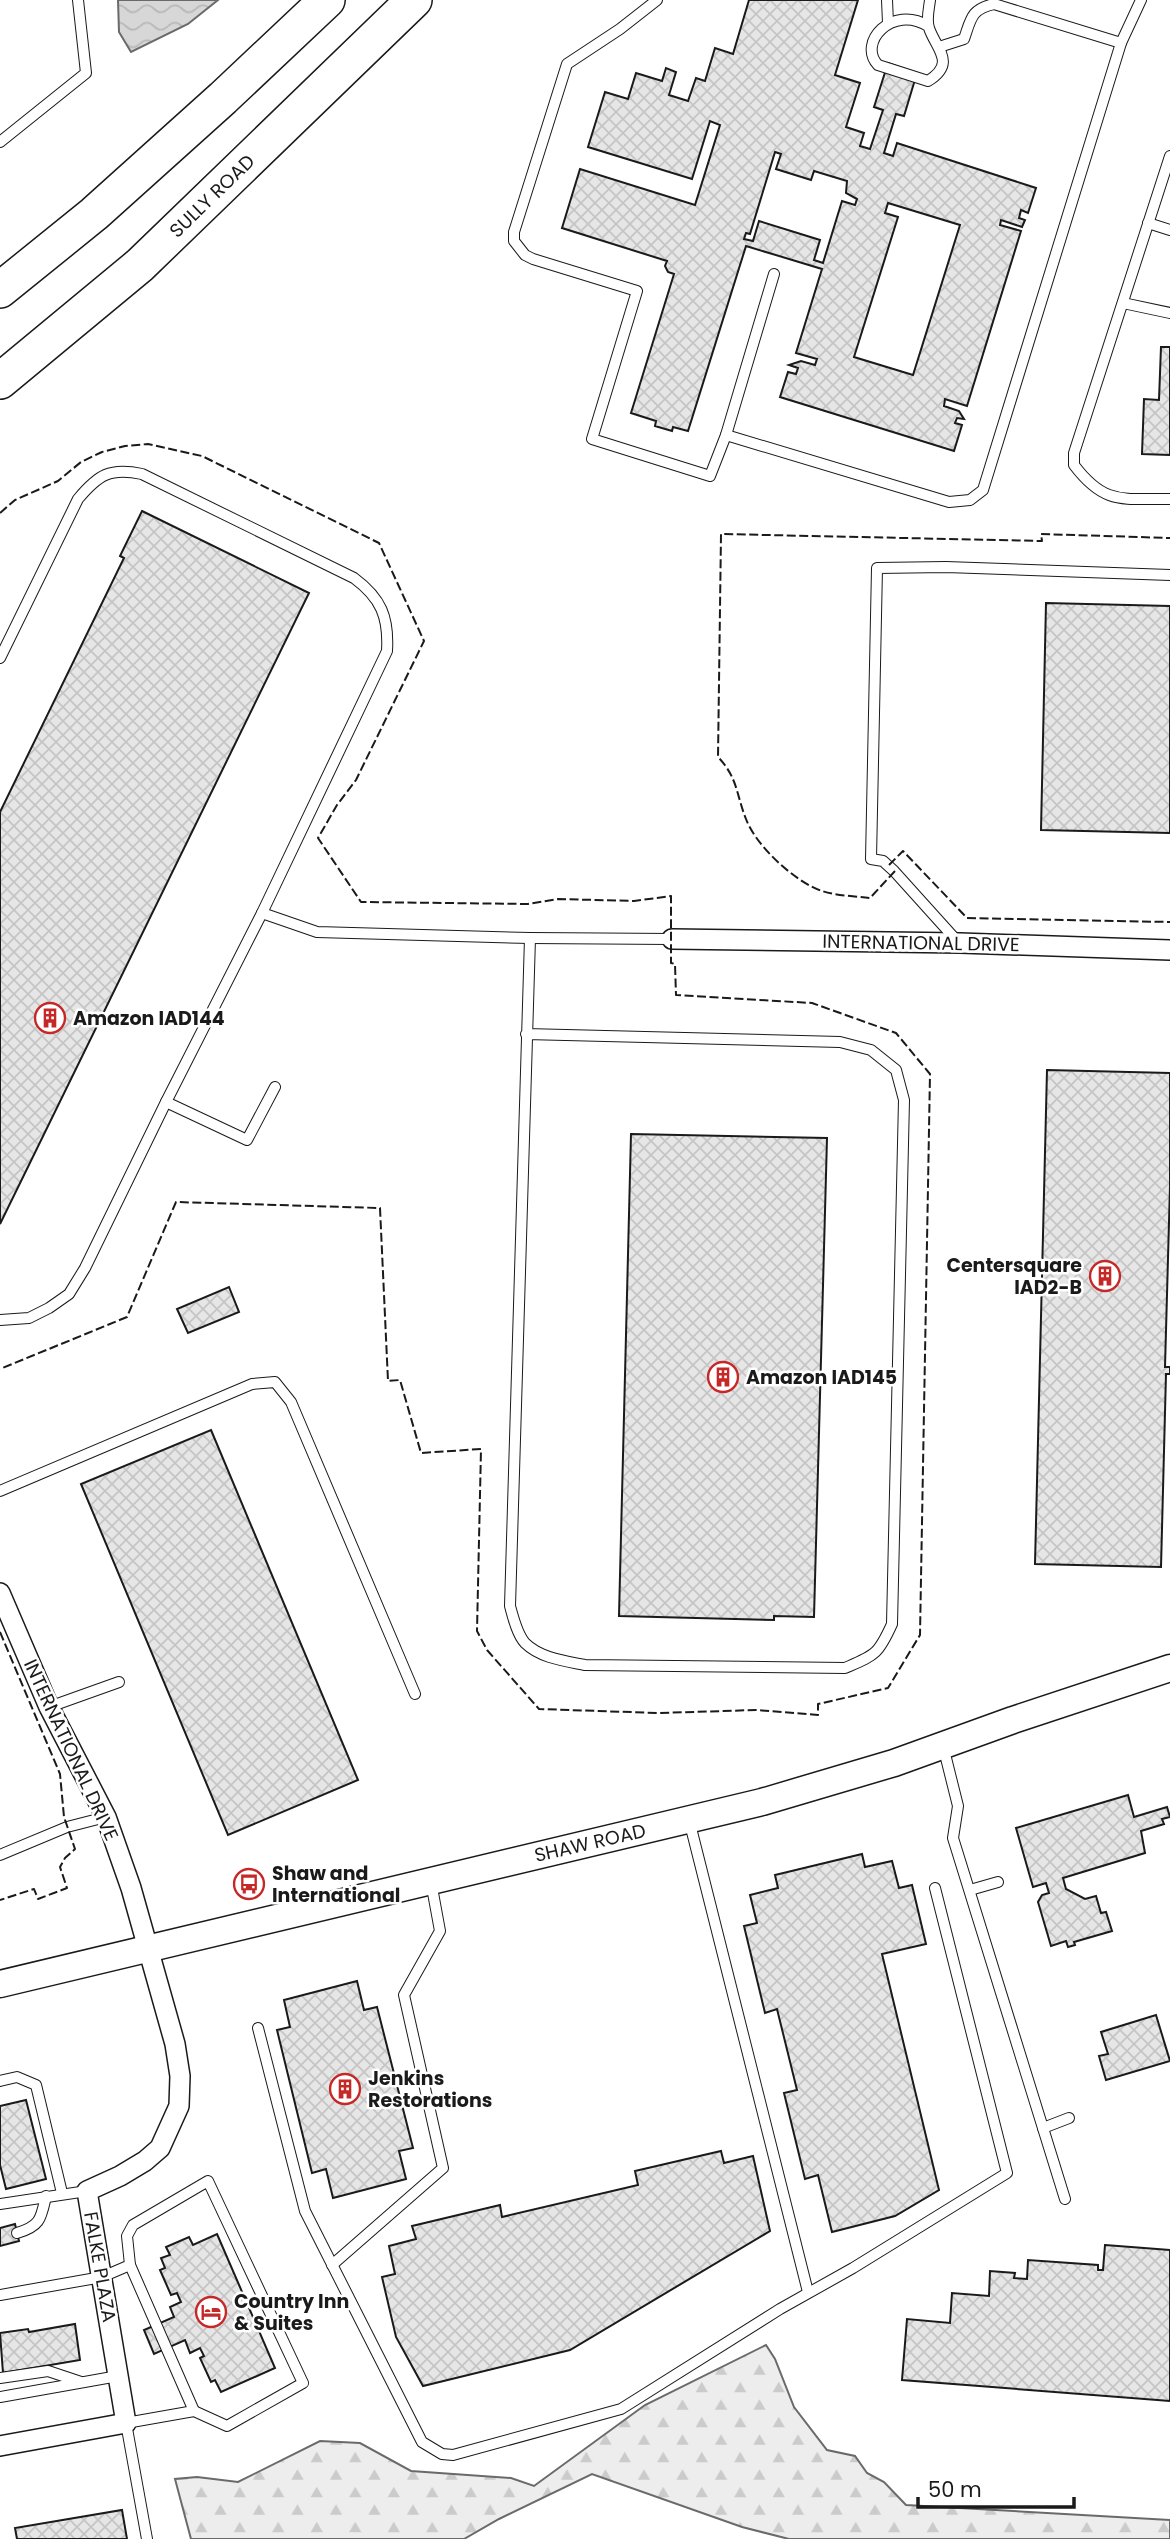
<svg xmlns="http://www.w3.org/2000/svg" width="1170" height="2539" viewBox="0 0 1170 2539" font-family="Poppins,sans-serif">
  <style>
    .forest { fill: url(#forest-firs); stroke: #6a6a6a; stroke-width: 2 }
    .water { fill: url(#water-waves); stroke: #6a6a6a; stroke-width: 2 }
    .building { fill: url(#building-cross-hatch); stroke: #1a1a1a; stroke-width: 2; fill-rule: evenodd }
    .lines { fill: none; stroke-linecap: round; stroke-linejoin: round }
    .lane-casing { stroke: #1a1a1a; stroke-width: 12 }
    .street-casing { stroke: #1a1a1a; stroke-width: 22 }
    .secondary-casing { stroke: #1a1a1a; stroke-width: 29 }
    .highway-casing { stroke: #1a1a1a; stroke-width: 38 }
    .lane { stroke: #fff; stroke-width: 10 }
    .street { stroke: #fff; stroke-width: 19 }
    .secondary { stroke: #fff; stroke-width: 26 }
    .highway { stroke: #fff; stroke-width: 35 }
    .fence { stroke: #1a1a1a; stroke-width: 2; stroke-dasharray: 9 3.5; stroke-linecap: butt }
    .labels { text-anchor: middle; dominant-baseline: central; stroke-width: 5; stroke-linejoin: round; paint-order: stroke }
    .street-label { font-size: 19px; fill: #1a1a1a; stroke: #fff }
    .poi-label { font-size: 19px; font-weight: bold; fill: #1a1a1a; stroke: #fff; text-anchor: start }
  </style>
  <defs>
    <pattern id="forest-firs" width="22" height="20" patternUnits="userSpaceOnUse" patternTransform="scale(1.75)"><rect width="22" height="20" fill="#ededed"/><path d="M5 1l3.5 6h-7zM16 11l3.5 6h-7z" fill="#cbcbcb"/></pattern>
    <pattern id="water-waves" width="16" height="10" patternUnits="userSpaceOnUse" patternTransform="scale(1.75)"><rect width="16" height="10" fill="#d7d7d7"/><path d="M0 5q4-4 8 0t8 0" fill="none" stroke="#b8b8b8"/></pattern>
    <pattern id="building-cross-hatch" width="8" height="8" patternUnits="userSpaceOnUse" patternTransform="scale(1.75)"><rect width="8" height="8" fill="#e6e6e6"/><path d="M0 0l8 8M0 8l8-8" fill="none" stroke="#c5c5c5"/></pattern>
  </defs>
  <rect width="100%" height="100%" fill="#fff"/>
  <path class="forest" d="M766,2345L775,2359L794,2407L827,2450L855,2456L867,2473L884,2482L906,2505L1170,2520V2539H789L742,2527L592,2474L499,2519L464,2539H191L175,2479L197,2477L238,2482L320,2441L360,2443L411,2471L511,2478L534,2486L645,2405Z"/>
  <path class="water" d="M118,0H218L188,24L131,52L119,32Z"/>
  <g class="building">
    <path d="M749,0H858L835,75L860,83L846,127L864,133L860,146L870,149L883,110L874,107L888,63L917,73L904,116L896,114L884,153L893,156L897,143L1036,188L1028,213L1021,210L1019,218L1025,220L1022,227L1001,220L1000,225L1021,231L967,406L945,399L944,406L959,411L964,419L957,418L955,423L962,425L954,451L780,397L788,372L796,374L798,368L789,365L801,361L815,365L817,359L796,353L822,269L746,246L688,431L673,427L672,431L655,426L656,421L631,413L674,274L668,272L665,266L667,261L562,228L580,169L695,205L720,125L710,121L692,179L588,147L605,92L628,99L636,73L662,81L666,68L676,72L669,95L688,101L696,78L705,81L715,48L733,54ZM775,152L781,154L776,169L811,180L814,171L847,181L846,193L857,199L855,205L842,201L823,263L814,260L820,240L759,221L753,241L744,239L746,233L750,234ZM888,203L960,225L913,375L854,357L898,217L885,213Z"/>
    <path d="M1161,347H1170V455L1142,454L1144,399L1159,400Z"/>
    <path d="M142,511L309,593L0,1224V812L124,558L120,556Z"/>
    <path d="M1046,603L1170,606V833L1041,830Z"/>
    <path d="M1047,1070L1170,1073V1186L1165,1367H1170V1374H1166L1161,1567L1035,1564Z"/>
    <path d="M631,1134L827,1138L814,1617L774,1616V1620L619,1616Z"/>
    <path d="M229,1287L239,1312L188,1333L177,1309Z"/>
    <path d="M211,1430L358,1780L228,1835L81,1484Z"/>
    <path d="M1128,1795L1134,1817L1167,1807L1170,1817L1162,1819L1164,1824L1141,1831L1145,1853L1063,1878L1066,1889L1085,1899L1096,1896L1101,1913L1106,1912L1112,1931L1074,1942L1075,1945L1068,1947L1066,1941L1051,1946L1038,1902L1042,1895L1049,1893L1046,1883L1033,1887L1016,1828Z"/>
    <path d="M862,1854L865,1867L892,1861L899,1888L912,1885L926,1944L882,1954L939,2190L895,2216L832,2232L818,2175L805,2179L784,2093L797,2090L777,2009L765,2013L744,1926L757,1923L750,1895L778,1888L775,1875Z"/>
    <path d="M357,1981L364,2010L377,2007L413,2148L399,2151L406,2179L333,2198L326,2169L312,2173L277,2030L290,2027L284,2000Z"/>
    <path d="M1156,2015L1170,2061L1106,2080L1099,2056L1108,2054L1101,2032Z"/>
    <path d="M26,2100L46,2179L6,2189L0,2165V2106Z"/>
    <path d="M721,2151L724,2163L753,2156L770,2231L570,2350L423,2386L396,2337L382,2277L395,2274L389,2246L416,2239L412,2226L500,2205L502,2217L638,2185L635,2171Z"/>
    <path d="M15,2224L19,2241L0,2246V2228Z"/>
    <path d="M217,2234L275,2368L221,2392L215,2380L211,2382L200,2358L204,2356L200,2348L190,2353L185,2340L154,2354L144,2330L174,2317L170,2307L181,2302L177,2293L171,2295L160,2270L165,2268L161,2258L170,2255L166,2247L189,2237L193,2245Z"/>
    <path d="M1105,2245L1170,2250V2401L902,2380L907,2319L950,2323L952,2293L989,2296L990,2271L1015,2273L1014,2278L1027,2279L1028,2260L1098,2265V2270H1103Z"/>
    <path d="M75,2324L80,2360L3,2373L0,2333L28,2329L29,2332Z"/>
    <path d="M122,2510L127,2539H17L15,2528Z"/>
  </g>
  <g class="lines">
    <g class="lane-casing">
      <g id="lane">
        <path d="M657,0L620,29L567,64L514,232V241L525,255L533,259L637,291L592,439L710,476L726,435"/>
        <path d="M887,0L888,23"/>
        <path d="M928,26C892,4 857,43 878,65L928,81C957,63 936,49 929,28C926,20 929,9 930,0"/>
        <path d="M1121,43L1141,0"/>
        <path d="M0,142L86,73L78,0"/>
        <path d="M1170,156L1074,453V465C1105,506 1123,498 1170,499"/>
        <path d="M1148,223L1170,230"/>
        <path d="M774,274L726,435L949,502L970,500L983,490L1121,43L994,4C971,9 971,19 964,39L939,47"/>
        <path d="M1123,303L1170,313"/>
        <path d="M0,658L78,499C98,475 110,467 142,474L354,578C381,598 389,617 387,651L262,913L317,932L530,938L672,939"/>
        <path d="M958,942L894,871L883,861L871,859L877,568L946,567L1170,575"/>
        <path d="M526,1034L840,1042L871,1050L896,1070L904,1100L892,1624C878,1655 875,1655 845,1668L585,1665C565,1661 540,1658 525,1643C517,1634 513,1617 510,1606L530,938"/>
        <path d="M166,1102L247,1140L275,1087"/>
        <path d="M0,1320L29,1318L49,1308L69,1294L85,1268L166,1102L262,913"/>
        <path d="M0,1491L252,1384L275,1382L291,1402L415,1694"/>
        <path d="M49,1707L119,1682"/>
        <path d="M943,1746L958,1806L953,1838L1065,2199"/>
        <path d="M689,1820L808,2292"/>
        <path d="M0,1855L67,1827L106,1817"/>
        <path d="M970,1890L998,1882"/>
        <path d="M258,2028L305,2211L422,2442L442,2454L453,2455L621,2409L780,2309L853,2268L1007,2173L935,1888"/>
        <path d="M0,2081L17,2077L36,2085L62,2193"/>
        <path d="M1043,2128L1069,2118"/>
        <path d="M0,2204L87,2191"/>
        <path d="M17,2233C41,2226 41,2218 46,2196"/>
        <path d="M130,2265L194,2411"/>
        <path d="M332,2265L443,2168L404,1995L440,1931L431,1882"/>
        <path d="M0,2295L102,2277L130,2265L127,2236L133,2225L208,2181L303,2383L227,2426L194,2411L126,2423L147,2539"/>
        <path d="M0,2378L48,2371L81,2382"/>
        <path d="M0,2397L118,2376"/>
      </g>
    </g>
    <g class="street-casing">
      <g id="street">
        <path d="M672,939L960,943L1170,950"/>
        <path d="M0,1593L49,1707L106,1817L131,1888L175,2044L180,2076L179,2106L160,2148L145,2161L120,2176L87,2191L126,2423L0,2446"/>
      </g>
    </g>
    <g class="secondary-casing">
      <path id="secondary" d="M0,1984L762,1802L894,1763L1013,1720L1170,1668"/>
    </g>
    <g class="highway-casing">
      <g id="highway">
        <path d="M0,290L94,214L223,98L327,0"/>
        <path d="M0,381L140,265L414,0"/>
      </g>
    </g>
    <use href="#lane" class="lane"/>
    <use href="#street" class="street"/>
    <use href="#secondary" class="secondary"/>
    <use href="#highway" class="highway"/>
    <g class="fence">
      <path d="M0,513L15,500L58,481L81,462L102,452L125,446L148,444L202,456L379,543L424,641L356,780L337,805L318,838L361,902L528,904L558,899L634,901L671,896V963L675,964L676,995L812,1003L896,1033L930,1074L920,1635L888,1688L818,1704V1715L756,1710L658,1713L539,1709L487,1650L477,1631L481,1449L421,1453L400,1380L388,1381L380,1208L176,1202L127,1317L0,1369"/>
      <path d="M889,865L903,851L967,918L1170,922"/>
      <path d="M895,871L870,898C855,896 837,896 822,891C795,882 756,846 746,819C736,794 738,778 718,757L721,534L1042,541L1041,534L1170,538"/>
      <path d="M0,1632L60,1774L64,1817L75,1849L65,1858L60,1867L67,1888L38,1899L34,1889L0,1900"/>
    </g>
  </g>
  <defs>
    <g id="building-ring" transform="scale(1.575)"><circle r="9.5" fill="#fff" stroke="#c62828" stroke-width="1.5"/><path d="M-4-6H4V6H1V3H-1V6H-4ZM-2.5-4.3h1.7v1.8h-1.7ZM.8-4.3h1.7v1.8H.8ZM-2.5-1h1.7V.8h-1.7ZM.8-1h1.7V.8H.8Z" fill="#c62828"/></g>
    <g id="bus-ring" transform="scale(1.575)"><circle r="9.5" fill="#fff" stroke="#c62828" stroke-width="1.5"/><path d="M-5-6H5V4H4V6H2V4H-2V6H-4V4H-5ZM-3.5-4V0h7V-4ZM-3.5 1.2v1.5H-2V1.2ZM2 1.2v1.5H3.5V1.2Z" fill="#c62828"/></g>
    <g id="hotel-ring" transform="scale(1.575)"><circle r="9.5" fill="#fff" stroke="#c62828" stroke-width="1.5"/><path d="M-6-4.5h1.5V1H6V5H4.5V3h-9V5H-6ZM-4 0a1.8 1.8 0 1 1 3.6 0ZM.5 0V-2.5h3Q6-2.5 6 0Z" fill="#c62828"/></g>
  </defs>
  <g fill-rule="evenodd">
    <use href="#building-ring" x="50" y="1018"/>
    <use href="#building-ring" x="1105" y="1276"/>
    <use href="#building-ring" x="723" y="1377"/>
    <use href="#bus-ring" x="249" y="1884"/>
    <use href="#building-ring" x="345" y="2089"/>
    <use href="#hotel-ring" x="211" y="2312"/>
  </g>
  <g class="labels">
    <g class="street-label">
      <text transform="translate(212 196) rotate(-44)">SULLY ROAD</text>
      <text transform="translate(921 943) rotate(1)">INTERNATIONAL DRIVE</text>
      <text transform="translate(71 1750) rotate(65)">INTERNATIONAL DRIVE</text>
      <text transform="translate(590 1843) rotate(-13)">SHAW ROAD</text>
      <text transform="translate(100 2267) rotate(80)">FALKE PLAZA</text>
    </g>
    <g class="poi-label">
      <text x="73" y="1018">Amazon IAD144</text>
      <text x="1082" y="1265" text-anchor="end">Centersquare<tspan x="1082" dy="22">IAD2-B</tspan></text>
      <text x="746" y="1377">Amazon IAD145</text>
      <text x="272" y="1873">Shaw and<tspan x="272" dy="22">International</tspan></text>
      <text x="368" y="2078">Jenkins<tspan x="368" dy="22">Restorations</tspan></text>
      <text x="234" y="2301">Country Inn<tspan x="234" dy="22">&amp; Suites</tspan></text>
    </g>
  </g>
  <path d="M918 2497v10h156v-10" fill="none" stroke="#1a1a1a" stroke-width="3.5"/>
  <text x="928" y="2497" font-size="21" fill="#1a1a1a" stroke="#ffffff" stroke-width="5" paint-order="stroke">50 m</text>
</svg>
